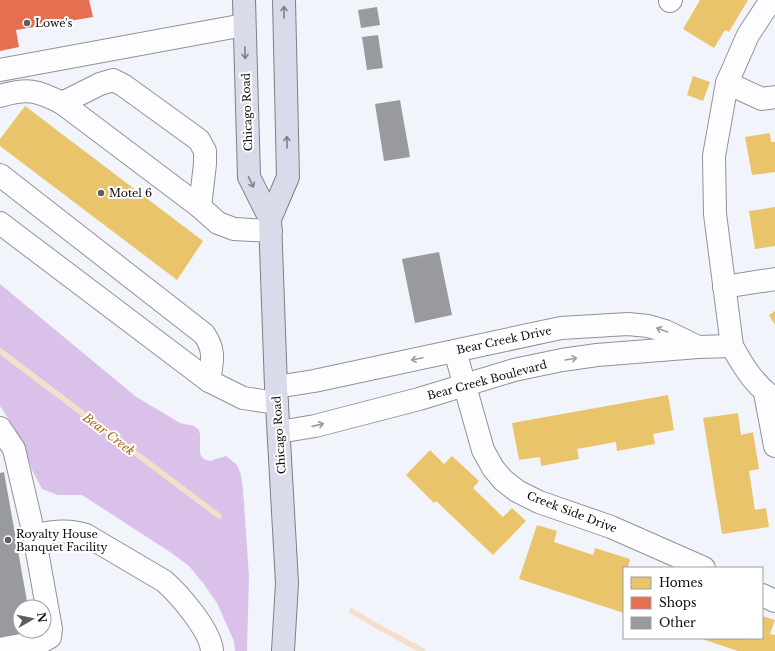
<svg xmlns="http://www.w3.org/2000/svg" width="775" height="651" viewBox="0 0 775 651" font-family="'Libre Baskerville',serif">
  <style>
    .forest { fill: #d9c1e9 }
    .homes { fill: #e9c46a }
    .shops { fill: #e76f51 }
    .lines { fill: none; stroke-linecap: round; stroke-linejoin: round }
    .stream { stroke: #f4dfca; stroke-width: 5.5 }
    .building { fill: #989a9e }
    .minor-casing { stroke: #919295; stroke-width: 24 }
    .major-casing { stroke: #7e7f82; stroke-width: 24 }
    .minor { stroke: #fdfdff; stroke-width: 22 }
    .major { stroke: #d9dbeb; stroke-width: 22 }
    .oneway { stroke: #7e7f88 }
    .oneway2 { stroke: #9d9d9f }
    .poi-dot { fill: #5e5e61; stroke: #fff; stroke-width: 1.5 }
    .labels { text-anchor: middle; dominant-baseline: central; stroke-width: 4; stroke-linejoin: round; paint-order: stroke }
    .poi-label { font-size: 11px; fill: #0e0e0e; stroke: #fff; text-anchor: start }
    .street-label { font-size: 11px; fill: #0e0e0e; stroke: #fff }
    .water-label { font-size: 12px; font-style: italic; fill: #9e6619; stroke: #fff }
  </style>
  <rect width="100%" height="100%" fill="#f2f4fc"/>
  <path class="forest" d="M0,284L135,396L180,423L194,426L199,430L200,435V452L201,456L204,459L210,461L226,456L237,465L241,475L243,489L249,577L247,651H235L234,641L217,603L203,583L189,566L173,554L82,495H58L42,489L32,470L25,448L15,429L0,406Z"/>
  <g class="homes">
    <path d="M700,0H748L729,32L725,30L714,48L683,29Z"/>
    <path d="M693,76L710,82L703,101L687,95Z"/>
    <path d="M25,106L203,241L177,280L0,146V139Z"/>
    <path d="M770,133L771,142H775V172L752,175L745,137Z"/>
    <path d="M775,207V246L755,249L749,211Z"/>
    <path d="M775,311V325L769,315Z"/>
    <path d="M668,395L674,430L653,434L655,444L617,451L616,442L577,449L579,459L541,466L540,457L519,460L512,423Z"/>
    <path d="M738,413L741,435L753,432L759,469L749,471L755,510L766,508L769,527L722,534L703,418Z"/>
    <path d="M430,450L444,464L452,456L479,481L473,488L503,517L512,508L526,521L493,555L436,501L434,503L406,475Z"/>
    <path d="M537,525L557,531L554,542L593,555L595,548L630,559L628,568H624V613L519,579Z"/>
    <path d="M762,616L775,620L770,634L775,635V651H738L699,638H762Z"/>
  </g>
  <path class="shops" d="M0,0H89L93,17L16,30L19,47L0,51Z"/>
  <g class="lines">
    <g class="stream">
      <path d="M0,351L219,516"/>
      <path d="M352,611L375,625L423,651"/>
    </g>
  </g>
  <g class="building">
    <path d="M377,7L380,25L361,28L358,10Z"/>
    <path d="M378,35L383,68L367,70L362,37Z"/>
    <path d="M400,100L410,157L384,161L375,104Z"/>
    <path d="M439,252L452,315L415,323L402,259Z"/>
    <path d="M4,472L28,607H20V621H18L21,637L0,641V473Z"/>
  </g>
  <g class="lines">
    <g class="minor-casing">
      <g id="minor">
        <path d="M771,0L748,35L727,83L714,156L715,214L732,346C743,366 755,386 775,399"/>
        <path d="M670,1L671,0"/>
        <path d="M0,70L244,25"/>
        <path d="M727,83L762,99L775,97"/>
        <path d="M0,96C28,88 36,90 62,103L200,207L218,223L234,229L271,231"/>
        <path d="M62,103L100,84L113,80L123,85L199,140L205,151V164L200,207"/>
        <path d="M0,175L204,334C216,351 212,362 209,381"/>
        <path d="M0,223L209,381L243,398L277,403"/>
        <path d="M724,287L775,279"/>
        <path d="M455,351L483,450L493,468L503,480L517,491L539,502L611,527L704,568"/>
        <path d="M276,387L314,381L561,328L628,324L648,326L665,331L698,347"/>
        <path d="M765,393L775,446"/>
        <path d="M0,428L14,449L34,535C53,532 67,529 86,535L164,581C179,594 211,631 212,651"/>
        <path d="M279,432L315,426L419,399L514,370L562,360L597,355L698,347L732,346"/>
        <path d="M762,595L775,601"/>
        <path d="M0,649L43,641L50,637L51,629L34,535"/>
      </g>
    </g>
    <g class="major-casing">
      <g id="major">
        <path d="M244,0L249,177L270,219"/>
        <path d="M283,651L287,583L276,387L270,219L288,177L284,0"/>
      </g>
    </g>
    <use href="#minor" class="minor"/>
    <use href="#major" class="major"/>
  </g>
  <defs><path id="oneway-shaft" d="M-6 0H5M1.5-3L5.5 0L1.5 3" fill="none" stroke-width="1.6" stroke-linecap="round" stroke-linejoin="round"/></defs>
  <g class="oneway">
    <use href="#oneway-shaft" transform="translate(284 12) rotate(-91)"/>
    <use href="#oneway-shaft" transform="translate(245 53) rotate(88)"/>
    <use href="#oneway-shaft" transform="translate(287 142) rotate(-91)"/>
    <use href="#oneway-shaft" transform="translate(251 182) rotate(65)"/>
  </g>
  <g class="oneway2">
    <use href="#oneway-shaft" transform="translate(662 330) rotate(-160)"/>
    <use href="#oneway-shaft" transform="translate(417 359) rotate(168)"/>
    <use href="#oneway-shaft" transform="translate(571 359) rotate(-9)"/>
    <use href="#oneway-shaft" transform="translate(318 425) rotate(-13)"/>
  </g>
  <g class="poi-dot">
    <circle cx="27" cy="23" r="4"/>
    <circle cx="101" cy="193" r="4"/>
    <circle cx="8" cy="540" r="4"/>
  </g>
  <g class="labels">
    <g class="poi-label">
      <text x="35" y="23">Lowe's</text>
      <text x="109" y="193">Motel 6</text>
      <text x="16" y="534">Royalty House<tspan x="16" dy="13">Banquet Facility</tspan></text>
    </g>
    <g class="street-label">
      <text transform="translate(247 112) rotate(-92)">Chicago Road</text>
      <text transform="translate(504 340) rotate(-12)">Bear Creek Drive</text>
      <text transform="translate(487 380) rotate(-15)">Bear Creek Boulevard</text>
      <text transform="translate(279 435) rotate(-94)">Chicago Road</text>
      <text transform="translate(572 512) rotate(21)">Creek Side Drive</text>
    </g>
    <g class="water-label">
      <text transform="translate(109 434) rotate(37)">Bear Creek</text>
    </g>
  </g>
  <rect x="623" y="567" width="140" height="72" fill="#ffffff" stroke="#9f9f9f"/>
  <rect x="631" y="577" width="20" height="12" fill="#e9c46a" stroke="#9f9f9f"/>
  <text x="659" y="587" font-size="12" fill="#0e0e0e">Homes</text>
  <rect x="631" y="597" width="20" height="12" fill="#e76f51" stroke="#9f9f9f"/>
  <text x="659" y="607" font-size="12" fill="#0e0e0e">Shops</text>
  <rect x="631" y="617" width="20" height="12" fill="#989a9e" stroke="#9f9f9f"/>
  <text x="659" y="627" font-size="12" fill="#0e0e0e">Other</text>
  <g transform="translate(32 619) rotate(81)"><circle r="19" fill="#ffffff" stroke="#9f9f9f"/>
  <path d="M0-3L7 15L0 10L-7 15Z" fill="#5e5e61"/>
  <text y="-6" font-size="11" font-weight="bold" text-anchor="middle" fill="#0e0e0e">N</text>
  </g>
</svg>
